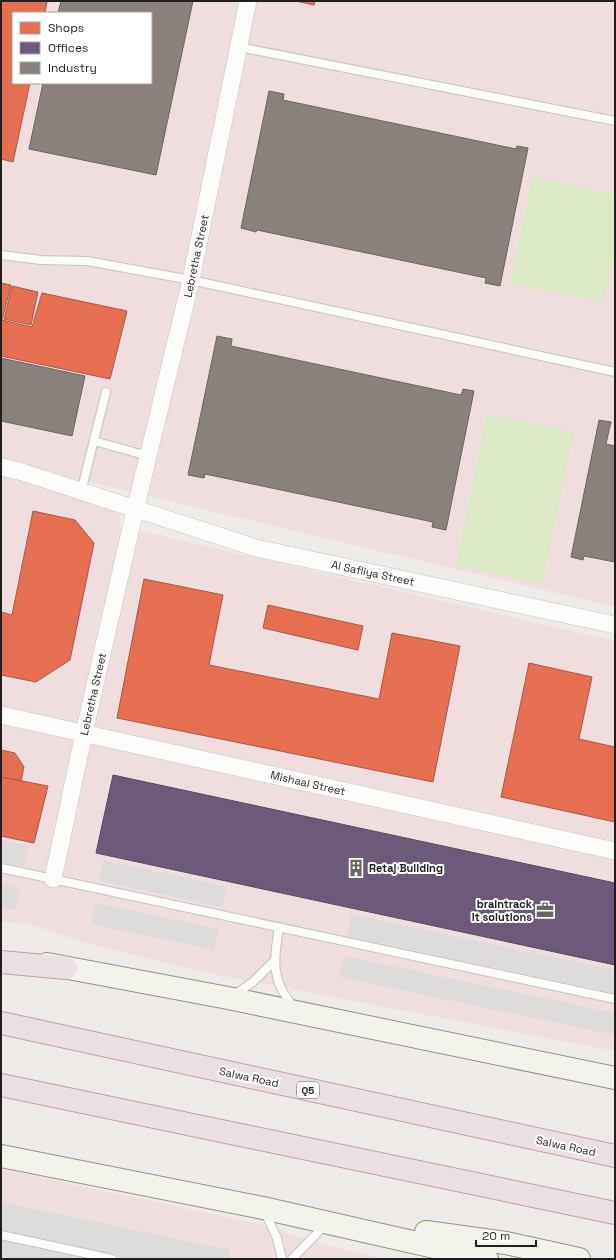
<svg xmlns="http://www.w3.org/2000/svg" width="616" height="1260" viewBox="0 0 616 1260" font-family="'Space Grotesk',sans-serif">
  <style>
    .commercial { fill: #efdedd; fill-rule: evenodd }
    .grass { fill: #dbe9c7 }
    .parking { fill: #dddcdb }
    .shops { fill: #e76f51; stroke: #ab5742 }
    .offices { fill: #6d597a; stroke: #56485f }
    .industry { fill: #8a817c; stroke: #6a6460 }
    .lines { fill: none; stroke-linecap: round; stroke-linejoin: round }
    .lane-casing { stroke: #c4c3c2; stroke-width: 10 }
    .street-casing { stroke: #c4c3c2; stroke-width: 18 }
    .secondary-casing { stroke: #96967f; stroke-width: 24 }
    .highway-casing { stroke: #c29fab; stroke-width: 24 }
    .lane { stroke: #fcfcfb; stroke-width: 8 }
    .street { stroke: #fcfcfb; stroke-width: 17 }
    .secondary { stroke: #f3f2ea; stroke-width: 22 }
    .highway { stroke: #eadfe2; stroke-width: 22 }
    .labels { text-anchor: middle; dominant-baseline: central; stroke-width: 4; stroke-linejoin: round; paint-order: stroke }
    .shield { fill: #fff; stroke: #626262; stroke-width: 1 }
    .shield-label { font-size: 10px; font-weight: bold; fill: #1f1f1f }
    .street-label { font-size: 11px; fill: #1f1f1f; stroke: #fff }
    .poi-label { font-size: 11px; font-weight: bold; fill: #1f1f1f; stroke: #fff; text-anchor: start }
  </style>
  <rect width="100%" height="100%" fill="#edeae7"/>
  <g class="commercial">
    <path d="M1,1H615V607L1,461ZM13,13H151V83H13Z"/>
    <path d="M1,474L124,502L119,526L615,641V1051L208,973L90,944L29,924L1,922Z"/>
    <path d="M1,1169L258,1224L325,1245L384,1259H1Z"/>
  </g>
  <g class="grass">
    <path d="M533,177L615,194V253L604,303L510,283Z"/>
    <path d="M487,414L574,432L542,584L456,565Z"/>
  </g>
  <g class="parking">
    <path d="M1,840L29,846L24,867L1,862Z"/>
    <path d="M103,860L227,886L222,907L99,881Z"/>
    <path d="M1,884L20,889L16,910L1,907Z"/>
    <path d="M96,903L219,929L214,950L91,924Z"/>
    <path d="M351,914L615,970V993L347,936Z"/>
    <path d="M344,956L615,1013V1035L339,977Z"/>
    <path d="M1,1202L230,1250L229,1259H1Z"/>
  </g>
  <g class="shops">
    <path d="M1,1H47L45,13H13V83H30L13,162L1,159Z"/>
    <path d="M296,1H315L314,5Z"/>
    <path d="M1,283L11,285L2,320L32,327L42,293L127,311L110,379L1,356Z"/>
    <path d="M12,286L38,292L31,325L4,319Z"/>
    <path d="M33,511L75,520L94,543L70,660L36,682L1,675V612L12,615Z"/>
    <path d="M144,579L223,595L209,665L379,699L392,633L460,646L433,782L117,718Z"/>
    <path d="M268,605L363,626L358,650L263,628Z"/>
    <path d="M529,663L592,677L579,739L615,747V822L501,797Z"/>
    <path d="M1,750L15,753L24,767L21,781L1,777Z"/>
    <path d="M1,777L48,786L34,843L1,836Z"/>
  </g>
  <path class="offices" d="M113,775L615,883V965L96,853Z"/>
  <g class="industry">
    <path d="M61,1H193L156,175L29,149L43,83H151V13H58Z"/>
    <path d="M269,91L284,94L283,100L516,149L517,146L528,148L500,286L485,283L486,278L257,230L256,232L241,228Z"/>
    <path d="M217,336L232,339L231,346L461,395L463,389L474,391L446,530L432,527L433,522L205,474L204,478L188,475Z"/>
    <path d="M1,358L85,376L72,436L1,421Z"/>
    <path d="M599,420L611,422L606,444L615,446V562L584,556L583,560L571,557Z"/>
  </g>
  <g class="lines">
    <g class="lane-casing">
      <g id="lane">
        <path d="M239,47L615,121"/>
        <path d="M1,255L41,260L87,261L191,280L615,372"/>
        <path d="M94,441L148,456"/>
        <path d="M81,492L106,392"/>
        <path d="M1,868L615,999"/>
        <path d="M279,927C274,959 270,981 294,1007"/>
        <path d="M234,995L253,982L274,961"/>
        <path d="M265,1212L277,1238L282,1259"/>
        <path d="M1,1235L112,1259"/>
        <path d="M292,1259L325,1225"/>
      </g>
    </g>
    <g class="street-casing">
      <g id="street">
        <path d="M1,467L19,471L256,548L615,625"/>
        <path d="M1,715L615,851"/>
        <path d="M53,879L84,733L135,510L191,280L248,1"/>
      </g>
    </g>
    <g class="secondary-casing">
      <g id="secondary">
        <path d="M47,964L228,998L615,1078"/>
        <path d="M1,1156L263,1208L487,1259"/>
        <path d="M426,1232L506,1243L579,1259"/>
      </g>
    </g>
    <g class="highway-casing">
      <g id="highway">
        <path d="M1,962L66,968"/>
        <path d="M1,1023L615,1156"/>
        <path d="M1,1085L615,1213"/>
      </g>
    </g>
    <use href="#lane" class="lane"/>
    <use href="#street" class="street"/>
    <use href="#secondary" class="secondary"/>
    <use href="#highway" class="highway"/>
  </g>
  <defs>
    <g id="building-bare" transform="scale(1.38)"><path d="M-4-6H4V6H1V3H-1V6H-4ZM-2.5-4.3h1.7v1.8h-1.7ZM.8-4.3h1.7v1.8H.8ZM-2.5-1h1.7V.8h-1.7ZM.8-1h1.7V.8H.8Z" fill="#676665" stroke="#fff" stroke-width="2.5" paint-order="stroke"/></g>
    <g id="office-bare" transform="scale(1.38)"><path d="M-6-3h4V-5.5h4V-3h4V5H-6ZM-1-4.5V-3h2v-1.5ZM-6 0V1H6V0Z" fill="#676665" stroke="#fff" stroke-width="2.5" paint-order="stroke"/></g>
  </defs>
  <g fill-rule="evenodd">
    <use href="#building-bare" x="356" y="868"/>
    <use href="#office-bare" x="545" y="910"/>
  </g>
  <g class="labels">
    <rect class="shield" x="297" y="1082" width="22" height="16" rx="3"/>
    <g class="shield-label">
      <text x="308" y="1090">Q5</text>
    </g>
    <g class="street-label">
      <text transform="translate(196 256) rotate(-78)">Lebretha Street</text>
      <text transform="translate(373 573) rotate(12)">Al Safliya Street</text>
      <text transform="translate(93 694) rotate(-77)">Lebretha Street</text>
      <text transform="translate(308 783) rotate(13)">Mishaal Street</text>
      <text transform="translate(249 1077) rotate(12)">Salwa Road</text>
      <text transform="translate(566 1146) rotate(12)">Salwa Road</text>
    </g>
    <g class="poi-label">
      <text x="369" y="868">Retaj Building</text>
      <text x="532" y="904" text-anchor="end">braintrack<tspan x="532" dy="13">it solutions</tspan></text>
    </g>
  </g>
  <rect width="616" height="1260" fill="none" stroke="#1f1f1f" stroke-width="4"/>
  <rect x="12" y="12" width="140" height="72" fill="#ffffff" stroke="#a5a5a5"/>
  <rect x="20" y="22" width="20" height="12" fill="#e76f51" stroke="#a5a5a5"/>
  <text x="48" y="32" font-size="12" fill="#1f1f1f">Shops</text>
  <rect x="20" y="42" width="20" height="12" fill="#6d597a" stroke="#a5a5a5"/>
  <text x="48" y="52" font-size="12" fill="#1f1f1f">Offices</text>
  <rect x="20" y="62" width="20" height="12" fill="#8a817c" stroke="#a5a5a5"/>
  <text x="48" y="72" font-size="12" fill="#1f1f1f">Industry</text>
  <path d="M476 1240v6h60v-6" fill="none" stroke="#1f1f1f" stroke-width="2"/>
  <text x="482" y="1240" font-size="12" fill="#1f1f1f" stroke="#ffffff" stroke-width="3" paint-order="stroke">20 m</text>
</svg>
